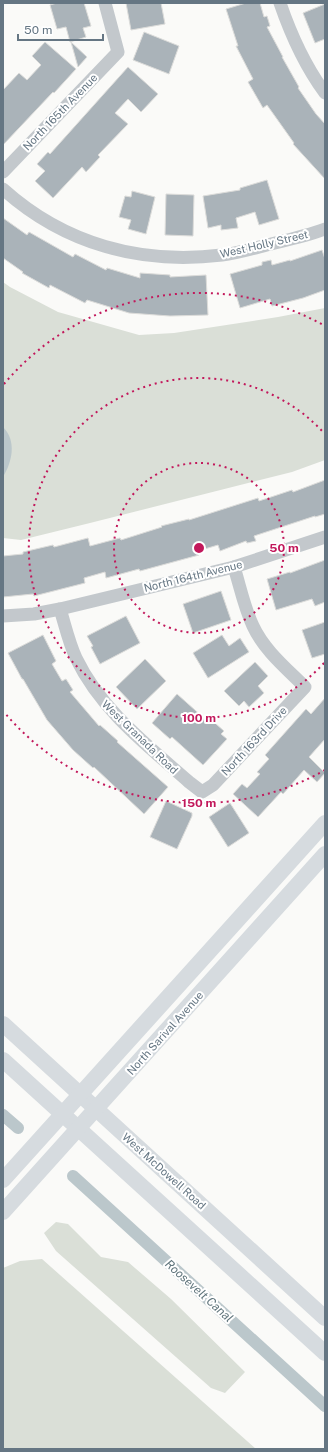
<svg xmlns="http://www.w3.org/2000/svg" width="328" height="1452" viewBox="0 0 328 1452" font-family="'Public Sans',sans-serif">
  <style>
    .green { fill: #dadfd7 }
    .water { fill: #bbc7cb }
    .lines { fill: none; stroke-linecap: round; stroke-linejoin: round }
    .canal { stroke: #bbc7cb; stroke-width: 12 }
    .building { fill: #aab3b9; stroke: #dcdcda }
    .minor { stroke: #c3c8cc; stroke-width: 13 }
    .major { stroke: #d6dbdf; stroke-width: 16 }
    .ring { fill: none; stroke: #c2185b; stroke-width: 2; stroke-dasharray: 2 4 }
    .labels { text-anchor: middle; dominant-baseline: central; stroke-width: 4; stroke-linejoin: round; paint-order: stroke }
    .street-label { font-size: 11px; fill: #657683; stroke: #fff }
    .water-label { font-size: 12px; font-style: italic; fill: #60757c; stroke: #fff }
    .centre { fill: #c2185b; stroke: #fff; stroke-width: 2 }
    .ring-label { font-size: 12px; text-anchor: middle; font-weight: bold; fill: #c2185b; stroke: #fff; stroke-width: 4; stroke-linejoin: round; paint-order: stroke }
  </style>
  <rect width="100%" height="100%" fill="#fafaf8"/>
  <g class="green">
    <path d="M3,282L10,287L58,312L139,335L174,333L278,317L325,308V460L292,472L90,523L21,540L3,538Z"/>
    <path d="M56,1222L68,1224L101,1257L128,1262L171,1299L245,1372L225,1393L211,1388L56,1251L44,1233Z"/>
    <path d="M42,1259L256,1449H3V1268L20,1261Z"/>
  </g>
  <path class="water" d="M3,427C17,441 12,462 3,477Z"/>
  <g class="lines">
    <g class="canal">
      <path d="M3,1115L18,1128"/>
      <path d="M73,1176L325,1406"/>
    </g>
  </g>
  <g class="building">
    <path d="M57,3H84L91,26L83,28L86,37L70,42L66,27L57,29L50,5Z"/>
    <path d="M126,3H161L165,24L131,30Z"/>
    <path d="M246,3H260L264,17L267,16L270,26L267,27L283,57H282L299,87L298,88L316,114L325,124V179L293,144L294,143L267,105L263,108L248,82L253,79L236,46H238L226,9Z"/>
    <path d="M325,4V39L315,43L303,13Z"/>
    <path d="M144,32L179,46L169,74L133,60Z"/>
    <path d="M45,42L76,69L54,93L53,92L3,145V90L19,73L27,80L41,65L32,56Z"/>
    <path d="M71,42L87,57L78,67Z"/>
    <path d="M128,67L158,94L141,112L128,99L115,113L128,124L98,155L100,157L86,172L82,167L53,198L35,181L45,171L37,164L48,152L50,154Z"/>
    <path d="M267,180L279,219L259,225L255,212L236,218L238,228L221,230V225L208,228L203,196L240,190V188Z"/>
    <path d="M132,191L155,197L146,234L128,229L131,220L119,217L125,196L131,197Z"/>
    <path d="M166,194L194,195L193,236L165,235Z"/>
    <path d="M3,218L27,235L29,232L73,257L75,254L106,270L107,268L140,278V273L170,275V277L206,275L208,315L170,316L129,313L87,300L85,303L50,285L49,288L22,273L23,272L3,258Z"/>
    <path d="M322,250L325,259V290L303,298L272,306L270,299L240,308L230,274L262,265V262L271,260L272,265L290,260V261Z"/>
    <path d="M325,480V514L315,517V516L254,536L256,541L247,543L246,541L220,551L218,545L198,551L199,555L140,571L139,569L106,578L105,572L84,578L85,583L34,596L33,594L3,597V556L23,554V552L53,545L54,547L88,538L90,546L120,538L121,540L162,527L161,526L189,519V520L258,498L259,501L292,490L293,492Z"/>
    <path d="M325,560V602L315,606L312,599L276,610L267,579L290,572V573Z"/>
    <path d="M221,591L231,620L193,633L183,604Z"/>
    <path d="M126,616L140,643L100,664L91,647L93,646L87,636Z"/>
    <path d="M325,622V654L312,658L302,630Z"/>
    <path d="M43,635L56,661L52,664L62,681L66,679L73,690L70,692L99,726L100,725L118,741L117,742L168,787L144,814L94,767L93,768L73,750L47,720L23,679H22L8,653Z"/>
    <path d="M222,635L229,646L240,638L249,652L208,678L193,653Z"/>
    <path d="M145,659L166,681L137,709L116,687Z"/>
    <path d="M255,662L268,676L258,686L264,693L249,707L244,701L239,706L224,691Z"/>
    <path d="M177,694L205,719L207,716L224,731L221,734L227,739L203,765L172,737L170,739L152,723Z"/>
    <path d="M325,698V739L309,757L325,773L317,782L304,770L283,794L281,792L258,817L233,794L242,784L247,788L260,774L257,772L269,759L265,755L306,709L311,714Z"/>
    <path d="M166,801L192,813V816L177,849L150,837Z"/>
    <path d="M230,803L249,833L228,847L209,817Z"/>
  </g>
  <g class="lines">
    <g class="minor">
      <path d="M280,3C291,35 305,66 325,93"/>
      <path d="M3,172L118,52L105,3"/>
      <path d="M3,189C64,244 141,265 222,255C240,253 258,247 275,243C292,239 309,235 325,229"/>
      <path d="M60,609C65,625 69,643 76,658C101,710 147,745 189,782L202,792L213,785L305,687C286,668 264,650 253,626C244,607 240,586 234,567"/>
      <path d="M3,616L34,614L60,609L234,567L325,537"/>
    </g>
    <g class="major">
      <path d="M3,1024L325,1318"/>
      <path d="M3,1060L325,1353"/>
      <path d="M3,1180L325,823"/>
      <path d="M3,1212L325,854"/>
    </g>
  </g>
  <g class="ring">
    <circle cx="199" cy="548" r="85"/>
    <path d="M324 663A170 170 0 1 1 324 433"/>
    <path d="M325 770A255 255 0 0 1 4 712M4 384A255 255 0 0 1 325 326"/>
  </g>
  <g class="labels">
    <g class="street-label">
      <text transform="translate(60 112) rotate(-46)">North 165th Avenue</text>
      <text transform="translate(264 244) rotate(-13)">West Holly Street</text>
      <text transform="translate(193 576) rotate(-14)">North 164th Avenue</text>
      <text transform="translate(140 737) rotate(44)">West Granada Road</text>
      <text transform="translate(254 741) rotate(-47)">North 163rd Drive</text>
      <text transform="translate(165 1033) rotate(-48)">North Sarival Avenue</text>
      <text transform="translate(164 1171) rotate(42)">West McDowell Road</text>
    </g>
    <g class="water-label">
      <text transform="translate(199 1291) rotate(42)">Roosevelt Canal</text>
    </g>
  </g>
  <circle cx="199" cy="548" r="6" class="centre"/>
  <g class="ring-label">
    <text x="284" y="552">50 m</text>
    <text x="199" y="722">100 m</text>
    <text x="199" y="807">150 m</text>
  </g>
  <rect width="328" height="1452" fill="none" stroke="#657683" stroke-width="8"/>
  <path d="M18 34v6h85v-6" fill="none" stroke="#657683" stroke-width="2"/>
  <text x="24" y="34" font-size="12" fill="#657683" stroke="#ffffff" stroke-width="3" paint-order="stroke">50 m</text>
</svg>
